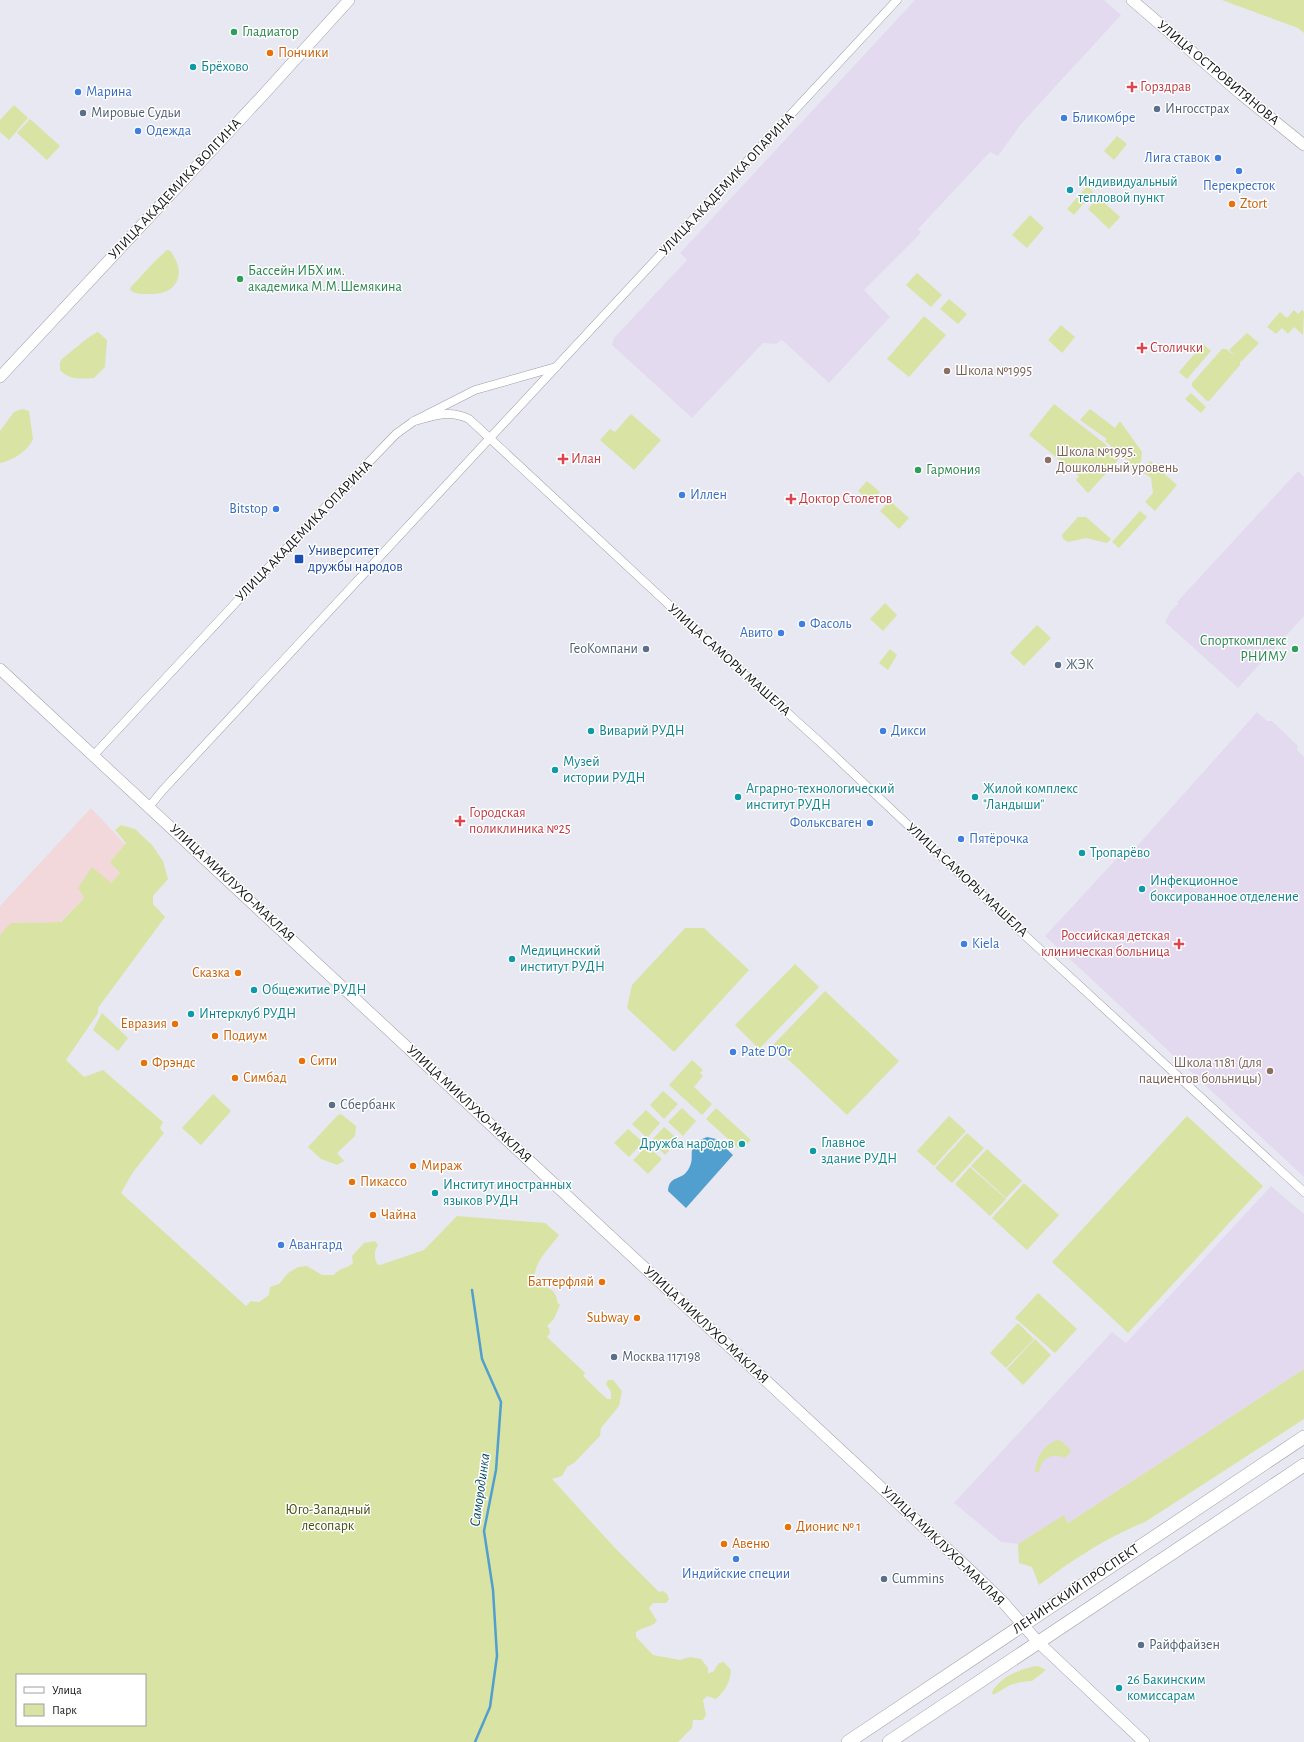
<svg xmlns="http://www.w3.org/2000/svg" width="1304" height="1742" viewBox="0 0 1304 1742" font-family="'Alegreya Sans',sans-serif">
  <style>
    .industrial { fill: #f2d8da }
    .medical { fill: #e4daef }
    .green { fill: #d9e3a3; fill-rule: evenodd }
    .water { fill: #509fce }
    .lines { fill: none; stroke-linecap: round; stroke-linejoin: round }
    .stream { stroke: #509fce; stroke-width: 2.5 }
    .street-casing { stroke: #9e9da7; stroke-width: 9 }
    .secondary-casing { stroke: #9e9da7; stroke-width: 12 }
    .primary-casing { stroke: #9e9da7; stroke-width: 14 }
    .street { stroke: #fff; stroke-width: 8 }
    .secondary { stroke: #fff; stroke-width: 11 }
    .primary { stroke: #fff; stroke-width: 13 }
    .leisure-dot { fill: #2e9e5b; stroke: #fff; stroke-width: 1.5 }
    .food-dot { fill: #e8710a; stroke: #fff; stroke-width: 1.5 }
    .culture-dot { fill: #0f9aa8; stroke: #fff; stroke-width: 1.5 }
    .health-dot { fill: #e0444e; stroke: #fff; stroke-width: 1.5 }
    .shop-dot { fill: #3f7fe0; stroke: #fff; stroke-width: 1.5 }
    .service-dot { fill: #5c6f8a; stroke: #fff; stroke-width: 1.5 }
    .education-dot { fill: #8d6e63; stroke: #fff; stroke-width: 1.5 }
    .transit-dot { fill: #1a4fb4; stroke: #fff; stroke-width: 1.5 }
    .labels { text-anchor: middle; dominant-baseline: central; stroke-width: 3; stroke-linejoin: round; paint-order: stroke }
    .leisure-label { font-size: 14px; fill: #27864d; stroke: #fff; text-anchor: start }
    .food-label { font-size: 14px; fill: #c56008; stroke: #fff; text-anchor: start }
    .culture-label { font-size: 14px; fill: #0d838f; stroke: #fff; text-anchor: start }
    .street-label { font-size: 14px; fill: #121115; stroke: #fff }
    .health-label { font-size: 14px; fill: #be3a42; stroke: #fff; text-anchor: start }
    .shop-label { font-size: 14px; fill: #366cbe; stroke: #fff; text-anchor: start }
    .service-label { font-size: 14px; fill: #4e5e75; stroke: #fff; text-anchor: start }
    .education-label { font-size: 14px; fill: #785e54; stroke: #fff; text-anchor: start }
    .transit-label { font-size: 14px; fill: #164399; stroke: #fff; text-anchor: start }
    .park-label { font-size: 14px; fill: #484f14; stroke: #fff }
    .water-label { font-size: 15px; font-style: italic; fill: #034766; stroke: #fff }
  </style>
  <rect width="100%" height="100%" fill="#e8e8f3"/>
  <path class="industrial" d="M91,808L125,844L110,862L120,873L111,883L84,898L60,922L11,923L0,938V906Z"/>
  <g class="medical">
    <path d="M915,0H1104L1121,15L1021,124L998,156L990,152L918,229L921,232L917,237L864,290L890,317L829,383L782,340L776,344L763,343L692,418L612,345L614,338L687,260L680,253Z"/>
    <path d="M1298,471L1304,477V616L1238,688L1165,622L1170,612L1178,604L1177,602Z"/>
    <path d="M1257,712L1267,721H1272L1298,746L1297,750L1304,757V1177L1045,936L1121,854L1129,855Z"/>
    <path d="M1271,1186L1304,1214V1369L1068,1523L1064,1516L1018,1544L1001,1542L954,1503L1112,1332L1126,1343Z"/>
  </g>
  <g class="green">
    <path d="M1222,0H1304V33L1298,28Z"/>
    <path d="M14,105L28,118L9,140L0,132V120Z"/>
    <path d="M30,119L60,146L47,160L17,133Z"/>
    <path d="M1117,136L1127,144L1114,160L1104,151Z"/>
    <path d="M1087,186L1093,192L1074,215L1067,209Z"/>
    <path d="M1098,197L1120,217L1109,229L1088,209Z"/>
    <path d="M1030,215L1044,228L1027,248L1012,235Z"/>
    <path d="M167,250L171,251C173,256 177,261 178,266C182,284 169,294 153,294C146,294 137,295 131,291L130,288L155,261Z"/>
    <path d="M917,273L942,295L931,307L906,285Z"/>
    <path d="M949,299L967,314L958,324L940,309Z"/>
    <path d="M1294,310L1298,314L1302,310L1304,312L1303,335L1294,327L1288,334L1282,328L1276,334L1267,327L1280,312L1287,318Z"/>
    <path d="M924,316L946,335L909,377L887,359Z"/>
    <path d="M1061,325L1075,337L1062,353L1048,340Z"/>
    <path d="M98,332L107,340L105,367L94,378C83,379 68,380 60,370V362L62,359C70,353 91,334 98,332Z"/>
    <path d="M1247,333L1259,343L1241,362L1240,361V365L1209,401H1207L1192,386V383L1222,349H1226L1236,357L1229,350Z"/>
    <path d="M1203,344L1211,351L1187,379L1179,372Z"/>
    <path d="M1191,393L1206,407L1201,413L1185,399Z"/>
    <path d="M1054,404L1104,443L1119,459L1088,493L1076,480L1079,476L1029,435Z"/>
    <path d="M22,409L29,411L33,439C28,451 12,461 0,463V431L14,412Z"/>
    <path d="M1090,409L1115,428L1120,421L1142,452L1141,461L1136,468L1105,441L1107,439L1080,420Z"/>
    <path d="M631,414L661,440L634,470L600,440L610,429L615,432Z"/>
    <path d="M1150,461L1177,485L1155,511L1145,502L1153,493L1151,478L1141,471Z"/>
    <path d="M867,481L880,492L871,503L858,491Z"/>
    <path d="M890,501L909,518L899,529L880,511Z"/>
    <path d="M1140,511L1147,517L1119,548L1112,542Z"/>
    <path d="M1078,517H1086L1111,539L1107,543L1086,538L1068,542L1063,539L1062,535Z"/>
    <path d="M885,603L897,615L883,631L870,619Z"/>
    <path d="M1037,625L1051,638L1024,666L1010,653Z"/>
    <path d="M890,649L897,655L888,670L879,663Z"/>
    <path d="M121,825L135,829L152,845L163,861L168,879L153,896V904L165,917L98,1008V1013L66,1060L84,1077L103,1070L163,1122L160,1128L164,1133L133,1172L121,1193L246,1306L251,1301L259,1302L269,1295L270,1287L279,1284L288,1273L298,1267L307,1266L322,1275H334C340,1267 347,1269 353,1263L352,1256L364,1243L375,1241L378,1245C374,1251 374,1257 377,1264L380,1265L424,1250L457,1216L545,1223L559,1235C550,1248 528,1267 537,1284C545,1287 553,1288 556,1296C558,1301 556,1302 560,1305L554,1319L547,1326L549,1328L550,1333L547,1337L585,1373L583,1376L607,1399H611V1392L606,1384L608,1380H613L622,1391L619,1406L601,1428L600,1436L574,1463L567,1467L562,1476L552,1479L615,1548L659,1592L663,1591L667,1594L669,1599L666,1603H653L649,1608L657,1621C651,1628 642,1627 636,1632V1637L653,1655L680,1660L690,1657L701,1659L708,1668V1673L713,1672L719,1663L724,1662L731,1670C730,1682 726,1690 716,1699L707,1696L703,1700L706,1715L703,1720H693L692,1728L678,1742H0V937L2,932L11,923L61,922L84,898L78,888L92,867L111,883L120,873L110,862L126,843L115,830ZM17,1675H145V1725H17Z"/>
    <path d="M685,928H704L749,970L674,1052L627,1008L632,985Z"/>
    <path d="M795,964L819,987L759,1049L735,1025Z"/>
    <path d="M825,991L899,1061L847,1115L773,1045Z"/>
    <path d="M102,1013L128,1038L118,1051L93,1030Z"/>
    <path d="M692,1060L703,1070L700,1073L703,1076L694,1087L712,1104L702,1115L669,1085Z"/>
    <path d="M663,1091L678,1104L664,1119L650,1105Z"/>
    <path d="M213,1094L231,1111L201,1145L182,1128Z"/>
    <path d="M682,1108L696,1121L683,1136L668,1122Z"/>
    <path d="M716,1108L751,1140L743,1148H738L706,1119Z"/>
    <path d="M646,1110L660,1123L647,1138L632,1124Z"/>
    <path d="M341,1114L356,1126L355,1136L337,1153L344,1161L337,1165L321,1159L308,1147L338,1115Z"/>
    <path d="M949,1116L966,1131L934,1166L917,1151Z"/>
    <path d="M1187,1116L1263,1186L1128,1333L1052,1262Z"/>
    <path d="M664,1127L679,1140L665,1155L651,1141Z"/>
    <path d="M628,1129L643,1142L629,1157L614,1143Z"/>
    <path d="M967,1133L984,1148L952,1183L935,1168Z"/>
    <path d="M647,1146L662,1159L648,1174L633,1160Z"/>
    <path d="M987,1149L1022,1181L1006,1198L971,1166Z"/>
    <path d="M970,1167L1006,1199L990,1216L955,1184Z"/>
    <path d="M1024,1183L1059,1215L1027,1250L992,1218Z"/>
    <path d="M1038,1293L1077,1329L1055,1353L1015,1318Z"/>
    <path d="M1018,1323L1034,1339L1006,1368L990,1353Z"/>
    <path d="M1035,1339L1051,1355L1023,1385L1007,1369Z"/>
    <path d="M1304,1369V1419L1145,1522C1107,1537 1072,1560 1039,1585L1032,1567L1019,1563L1018,1544L1064,1515L1068,1523Z"/>
    <path d="M1057,1440L1061,1441L1071,1450L1070,1453L1064,1458C1051,1452 1041,1459 1039,1472H1035C1036,1458 1043,1445 1057,1440Z"/>
    <path d="M1038,1666L1046,1670L1032,1681L1021,1682L1010,1685L993,1695L992,1692C1000,1677 1022,1668 1038,1666Z"/>
  </g>
  <path class="water" d="M707,1137L716,1139L733,1155L686,1208L668,1191C669,1175 681,1181 688,1170C698,1155 682,1147 707,1137Z"/>
  <g class="lines">
    <path class="stream" d="M472,1290L482,1359L501,1402L496,1470L484,1531L493,1590L497,1656L490,1707L475,1742"/>
    <g class="street-casing">
      <g id="street">
        <path d="M414,421C434,416 449,409 469,419L722,654L821,743L1032,942L1304,1192"/>
        <path d="M93,756L310,523L396,434L414,421L475,390L556,367"/>
        <path d="M149,807L162,791L897,0"/>
      </g>
    </g>
    <g class="secondary-casing">
      <g id="secondary">
        <path d="M1132,0L1241,94L1304,145"/>
        <path d="M0,377L264,94L349,0"/>
        <path d="M0,669L972,1572L1002,1601L1038,1642L1144,1742"/>
      </g>
    </g>
    <g class="primary-casing">
      <g id="primary">
        <path d="M848,1742L1304,1437"/>
        <path d="M889,1742L1304,1465"/>
      </g>
    </g>
    <use href="#street" class="street"/>
    <use href="#secondary" class="secondary"/>
    <use href="#primary" class="primary"/>
  </g>
  <g class="leisure-dot">
    <circle cx="234" cy="32" r="4"/>
    <circle cx="240" cy="279" r="4"/>
    <circle cx="918" cy="470" r="4"/>
    <circle cx="1295" cy="649" r="4"/>
  </g>
  <g class="food-dot">
    <circle cx="270" cy="53" r="4"/>
    <circle cx="1232" cy="204" r="4"/>
    <circle cx="238" cy="973" r="4"/>
    <circle cx="175" cy="1024" r="4"/>
    <circle cx="215" cy="1036" r="4"/>
    <circle cx="302" cy="1061" r="4"/>
    <circle cx="144" cy="1063" r="4"/>
    <circle cx="235" cy="1078" r="4"/>
    <circle cx="413" cy="1166" r="4"/>
    <circle cx="352" cy="1182" r="4"/>
    <circle cx="373" cy="1215" r="4"/>
    <circle cx="602" cy="1282" r="4"/>
    <circle cx="637" cy="1318" r="4"/>
    <circle cx="788" cy="1527" r="4"/>
    <circle cx="724" cy="1544" r="4"/>
  </g>
  <g class="culture-dot">
    <circle cx="193" cy="67" r="4"/>
    <circle cx="1070" cy="190" r="4"/>
    <circle cx="591" cy="731" r="4"/>
    <circle cx="555" cy="770" r="4"/>
    <circle cx="738" cy="797" r="4"/>
    <circle cx="975" cy="797" r="4"/>
    <circle cx="1082" cy="853" r="4"/>
    <circle cx="1142" cy="889" r="4"/>
    <circle cx="512" cy="959" r="4"/>
    <circle cx="254" cy="990" r="4"/>
    <circle cx="191" cy="1014" r="4"/>
    <circle cx="742" cy="1144" r="4"/>
    <circle cx="813" cy="1151" r="4"/>
    <circle cx="435" cy="1193" r="4"/>
    <circle cx="1119" cy="1688" r="4"/>
  </g>
  <g class="health-dot">
    <path d="M1130 81h4v4h4v4h-4v4h-4v-4h-4v-4h4z"/>
    <path d="M1140 342h4v4h4v4h-4v4h-4v-4h-4v-4h4z"/>
    <path d="M561 453h4v4h4v4h-4v4h-4v-4h-4v-4h4z"/>
    <path d="M789 493h4v4h4v4h-4v4h-4v-4h-4v-4h4z"/>
    <path d="M458 815h4v4h4v4h-4v4h-4v-4h-4v-4h4z"/>
    <path d="M1177 938h4v4h4v4h-4v4h-4v-4h-4v-4h4z"/>
  </g>
  <g class="shop-dot">
    <circle cx="78" cy="92" r="4"/>
    <circle cx="1064" cy="118" r="4"/>
    <circle cx="138" cy="131" r="4"/>
    <circle cx="1218" cy="158" r="4"/>
    <circle cx="1239" cy="171" r="4"/>
    <circle cx="682" cy="495" r="4"/>
    <circle cx="276" cy="509" r="4"/>
    <circle cx="802" cy="624" r="4"/>
    <circle cx="781" cy="633" r="4"/>
    <circle cx="883" cy="731" r="4"/>
    <circle cx="870" cy="823" r="4"/>
    <circle cx="961" cy="839" r="4"/>
    <circle cx="964" cy="944" r="4"/>
    <circle cx="733" cy="1052" r="4"/>
    <circle cx="281" cy="1245" r="4"/>
    <circle cx="736" cy="1559" r="4"/>
  </g>
  <g class="service-dot">
    <circle cx="1157" cy="109" r="4"/>
    <circle cx="83" cy="113" r="4"/>
    <circle cx="646" cy="649" r="4"/>
    <circle cx="1058" cy="665" r="4"/>
    <circle cx="332" cy="1105" r="4"/>
    <circle cx="614" cy="1357" r="4"/>
    <circle cx="884" cy="1579" r="4"/>
    <circle cx="1141" cy="1645" r="4"/>
  </g>
  <g class="education-dot">
    <circle cx="947" cy="371" r="4"/>
    <circle cx="1048" cy="460" r="4"/>
    <circle cx="1270" cy="1071" r="4"/>
  </g>
  <rect class="transit-dot" x="294" y="554" width="10" height="10" rx="2"/>
  <g class="labels">
    <g class="leisure-label">
      <text x="242" y="32">Гладиатор</text>
      <text x="248" y="271">Бассейн ИБХ им.<tspan x="248" dy="16">академика М.М.Шемякина</tspan></text>
      <text x="926" y="470">Гармония</text>
      <text x="1287" y="641" text-anchor="end">Спорткомплекс<tspan x="1287" dy="16">РНИМУ</tspan></text>
    </g>
    <g class="food-label">
      <text x="278" y="53">Пончики</text>
      <text x="1240" y="204">Ztort</text>
      <text x="230" y="973" text-anchor="end">Сказка</text>
      <text x="167" y="1024" text-anchor="end">Евразия</text>
      <text x="223" y="1036">Подиум</text>
      <text x="310" y="1061">Сити</text>
      <text x="152" y="1063">Фрэндс</text>
      <text x="243" y="1078">Симбад</text>
      <text x="421" y="1166">Мираж</text>
      <text x="360" y="1182">Пикассо</text>
      <text x="381" y="1215">Чайна</text>
      <text x="594" y="1282" text-anchor="end">Баттерфляй</text>
      <text x="629" y="1318" text-anchor="end">Subway</text>
      <text x="796" y="1527">Дионис № 1</text>
      <text x="732" y="1544">Авеню</text>
    </g>
    <g class="culture-label">
      <text x="201" y="67">Брёхово</text>
      <text x="1078" y="182">Индивидуальный<tspan x="1078" dy="16">тепловой пункт</tspan></text>
      <text x="599" y="731">Виварий РУДН</text>
      <text x="563" y="762">Музей<tspan x="563" dy="16">истории РУДН</tspan></text>
      <text x="746" y="789">Аграрно-технологический<tspan x="746" dy="16">институт РУДН</tspan></text>
      <text x="983" y="789">Жилой комплекс<tspan x="983" dy="16">"Ландыши"</tspan></text>
      <text x="1090" y="853">Тропарёво</text>
      <text x="1150" y="881">Инфекционное<tspan x="1150" dy="16">боксированное отделение</tspan></text>
      <text x="520" y="951">Медицинский<tspan x="520" dy="16">институт РУДН</tspan></text>
      <text x="262" y="990">Общежитие РУДН</text>
      <text x="199" y="1014">Интерклуб РУДН</text>
      <text x="821" y="1143">Главное<tspan x="821" dy="16">здание РУДН</tspan></text>
      <text x="734" y="1144" text-anchor="end">Дружба народов</text>
      <text x="443" y="1185">Институт иностранных<tspan x="443" dy="16">языков РУДН</tspan></text>
      <text x="1127" y="1680">26 Бакинским<tspan x="1127" dy="16">комиссарам</tspan></text>
    </g>
    <g class="street-label">
      <text transform="translate(1218 73) rotate(40)">УЛИЦА ОСТРОВИТЯНОВА</text>
      <text transform="translate(727 184) rotate(-47)">УЛИЦА АКАДЕМИКА ОПАРИНА</text>
      <text transform="translate(175 189) rotate(-47)">УЛИЦА АКАДЕМИКА ВОЛГИНА</text>
      <text transform="translate(304 531) rotate(-46)">УЛИЦА АКАДЕМИКА ОПАРИНА</text>
      <text transform="translate(729 660) rotate(42)">УЛИЦА САМОРЫ МАШЕЛА</text>
      <text transform="translate(967 880) rotate(43)">УЛИЦА САМОРЫ МАШЕЛА</text>
      <text transform="translate(232 883) rotate(43)">УЛИЦА МИКЛУХО-МАКЛАЯ</text>
      <text transform="translate(469 1104) rotate(43)">УЛИЦА МИКЛУХО-МАКЛАЯ</text>
      <text transform="translate(706 1325) rotate(43)">УЛИЦА МИКЛУХО-МАКЛАЯ</text>
      <text transform="translate(943 1546) rotate(44)">УЛИЦА МИКЛУХО-МАКЛАЯ</text>
      <text transform="translate(1076 1589) rotate(-34)">ЛЕНИНСКИЙ ПРОСПЕКТ</text>
    </g>
    <g class="health-label">
      <text x="1140" y="87">Горздрав</text>
      <text x="1150" y="348">Столички</text>
      <text x="571" y="459">Илан</text>
      <text x="799" y="499">Доктор Столетов</text>
      <text x="469" y="813">Городская<tspan x="469" dy="16">поликлиника №25</tspan></text>
      <text x="1170" y="936" text-anchor="end">Российская детская<tspan x="1170" dy="16">клиническая больница</tspan></text>
    </g>
    <g class="shop-label">
      <text x="86" y="92">Марина</text>
      <text x="1072" y="118">Бликомбре</text>
      <text x="146" y="131">Одежда</text>
      <text x="1210" y="158" text-anchor="end">Лига ставок</text>
      <text x="1239" y="186" text-anchor="middle">Перекресток</text>
      <text x="690" y="495">Иллен</text>
      <text x="268" y="509" text-anchor="end">Bitstop</text>
      <text x="810" y="624">Фасоль</text>
      <text x="773" y="633" text-anchor="end">Авито</text>
      <text x="891" y="731">Дикси</text>
      <text x="862" y="823" text-anchor="end">Фольксваген</text>
      <text x="969" y="839">Пятёрочка</text>
      <text x="972" y="944">Kiela</text>
      <text x="741" y="1052">Pate D'Or</text>
      <text x="289" y="1245">Авангард</text>
      <text x="736" y="1574" text-anchor="middle">Индийские специи</text>
    </g>
    <g class="service-label">
      <text x="1165" y="109">Ингосстрах</text>
      <text x="91" y="113">Мировые Судьи</text>
      <text x="638" y="649" text-anchor="end">ГеоКомпани</text>
      <text x="1066" y="665">ЖЭК</text>
      <text x="340" y="1105">Сбербанк</text>
      <text x="622" y="1357">Москва 117198</text>
      <text x="892" y="1579">Cummins</text>
      <text x="1149" y="1645">Райффайзен</text>
    </g>
    <g class="education-label">
      <text x="955" y="371">Школа №1995</text>
      <text x="1056" y="452">Школа №1995.<tspan x="1056" dy="16">Дошкольный уровень</tspan></text>
      <text x="1262" y="1063" text-anchor="end">Школа 1181 (для<tspan x="1262" dy="16">пациентов больницы)</tspan></text>
    </g>
    <g class="transit-label">
      <text x="308" y="551">Университет<tspan x="308" dy="16">дружбы народов</tspan></text>
    </g>
    <g class="park-label">
      <text x="328" y="1510">Юго-Западный<tspan x="328" dy="16">лесопарк</tspan></text>
    </g>
    <g class="water-label">
      <text transform="translate(480 1490) rotate(-82)">Самородинка</text>
    </g>
  </g>
  <rect x="16" y="1674" width="130" height="52" fill="#ffffff" stroke="#a0a0a1"/>
  <rect x="24" y="1687" width="20" height="6" fill="#ffffff" stroke="#a0a0a1"/>
  <text x="52" y="1694" font-size="12" fill="#121115">Улица</text>
  <rect x="24" y="1704" width="20" height="12" fill="#d9e3a3" stroke="#a0a0a1"/>
  <text x="52" y="1714" font-size="12" fill="#121115">Парк</text>
</svg>
